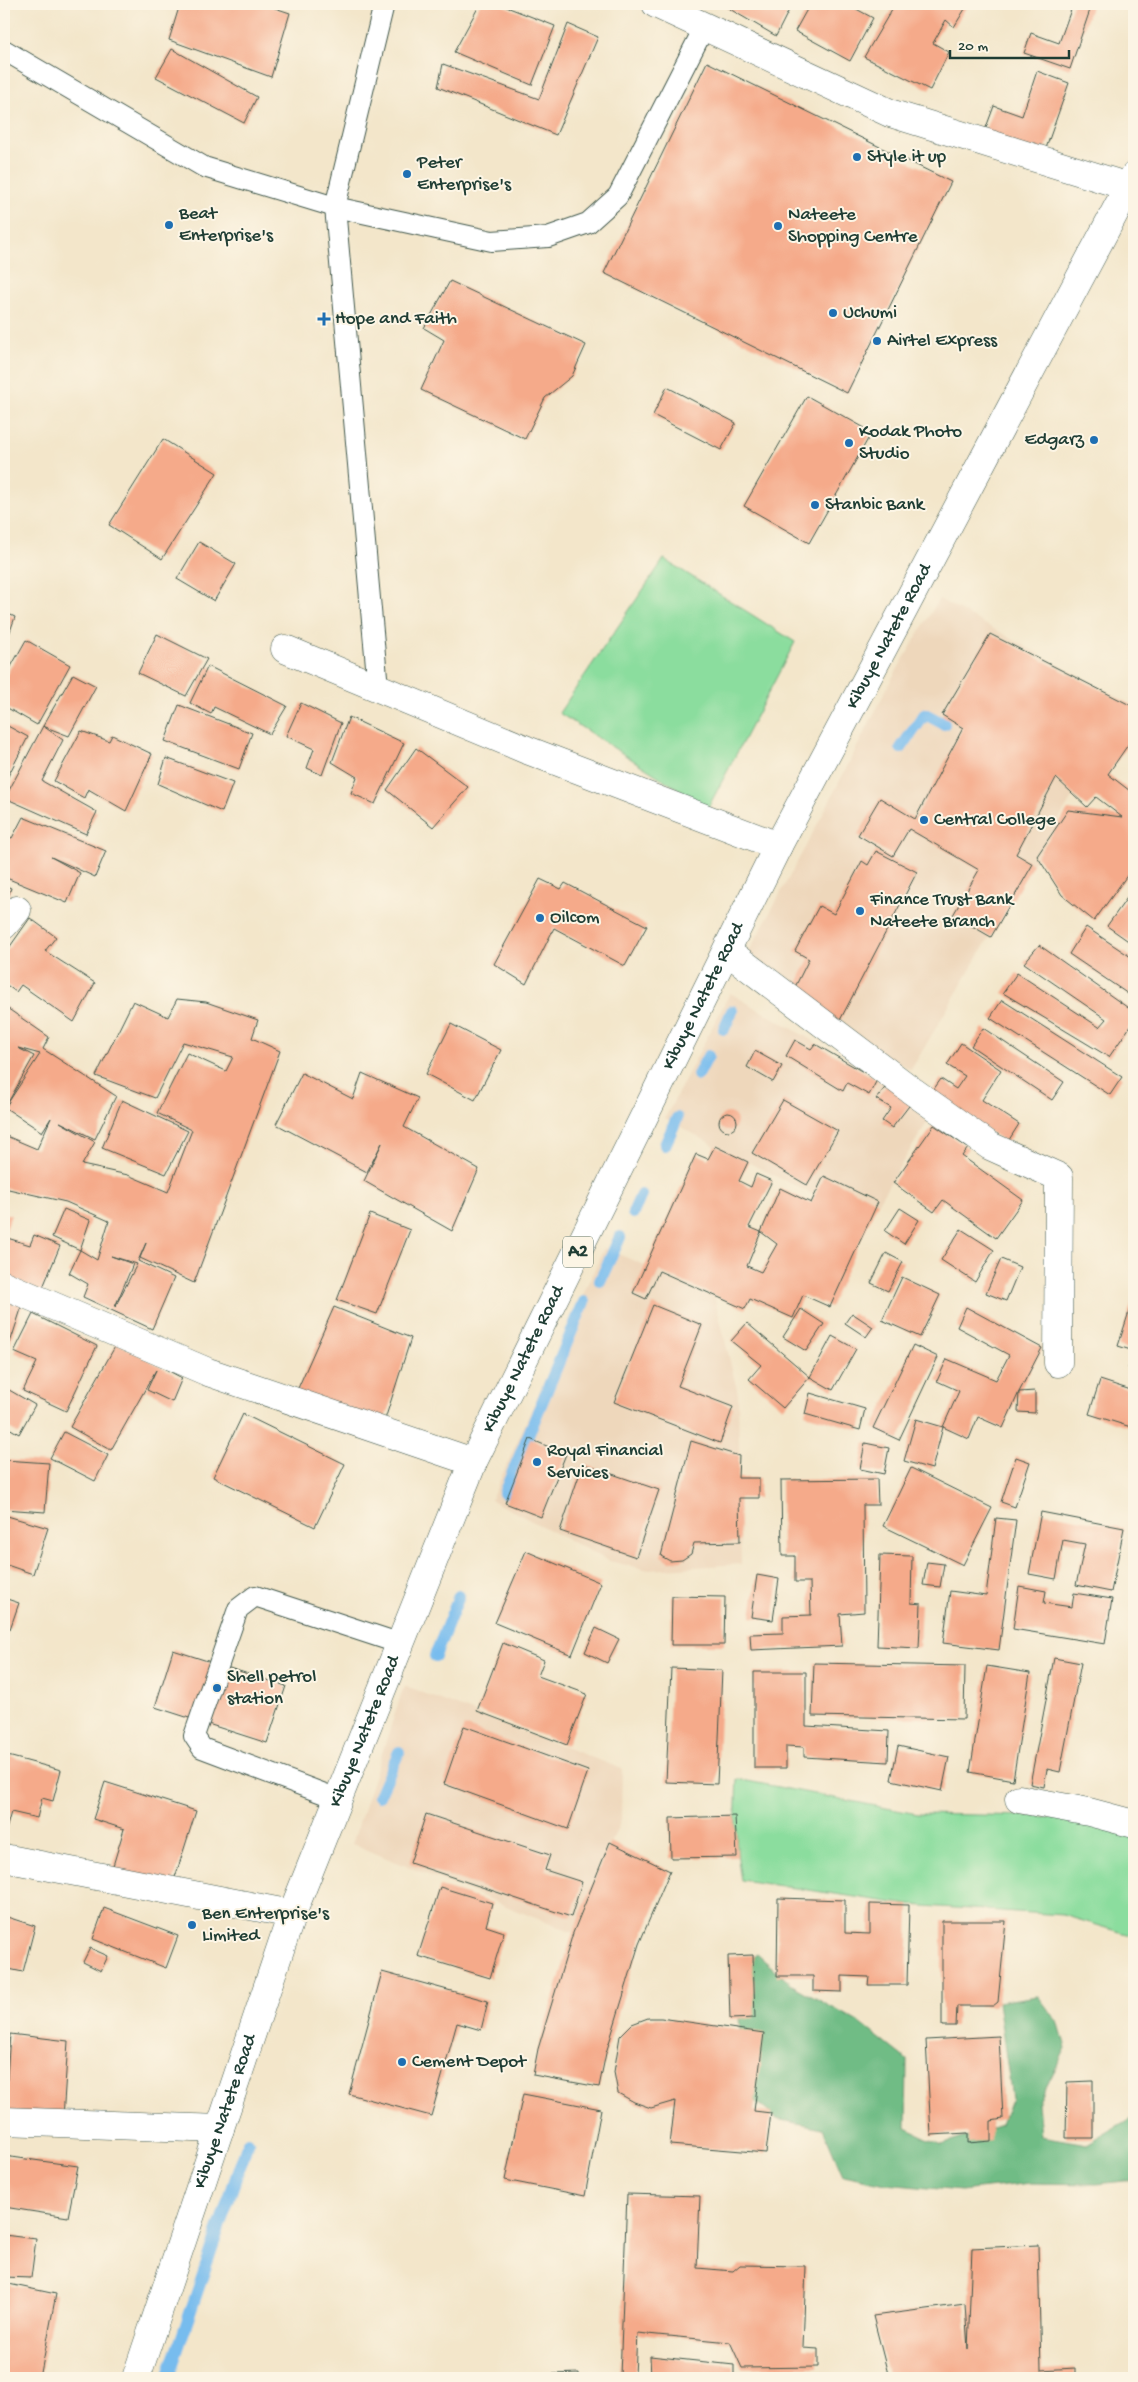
<svg xmlns="http://www.w3.org/2000/svg" width="1138" height="2382" viewBox="0 0 1138 2382" font-family="'Gochi Hand',sans-serif">
  <style>
    .built { fill: #eed7bb }
    .green { fill: #8bdd9e; stroke: #558d69 }
    .forest { fill: #70bc85; stroke: #487c5c }
    .lines { fill: none; stroke-linecap: round; stroke-linejoin: round }
    .stream { stroke: #77bcee; stroke-width: 12 }
    .building { fill: #f5aa8a; fill-rule: evenodd }
    .service-casing { stroke: #3f564a; stroke-width: 22 }
    .minor-casing { stroke: #3f564a; stroke-width: 29 }
    .primary-casing { stroke: #3f564a; stroke-width: 29 }
    .service { stroke: #fff; stroke-width: 20 }
    .minor { stroke: #fff; stroke-width: 28 }
    .primary { stroke: #fff; stroke-width: 28 }
    .poi-dot { fill: #1f6fb2; stroke: #fcf5e5; stroke-width: 2 }
    .labels { text-anchor: middle; dominant-baseline: central; stroke-width: 4; stroke-linejoin: round; paint-order: stroke }
    .shield { fill: #fcf5e5; stroke: #617469; stroke-width: 1 }
    .shield-label { font-size: 18px; font-weight: bold; fill: #1f3d34 }
    .poi-label { font-size: 19px; fill: #1f3d34; stroke: #fcf5e5; text-anchor: start }
    .street-label { font-size: 19px; fill: #1f3d34; stroke: #fcf5e5 }
  </style>
  <rect width="100%" height="100%" fill="#fcf5e5"/>
  <filter id="ink" filterUnits="userSpaceOnUse"><feTurbulence type="fractalNoise" baseFrequency=".02" numOctaves="2"/><feDisplacementMap in="SourceGraphic" scale="10" xChannelSelector="R" yChannelSelector="G"/><feConvolveMatrix kernelMatrix="1 2 1 2 8 2 1 2 1" color-interpolation-filters="sRGB"/></filter>
  <filter id="wash" filterUnits="userSpaceOnUse"><feTurbulence type="fractalNoise" baseFrequency=".0096" numOctaves="4" result="noise"/><feDisplacementMap in="SourceGraphic" scale="20" xChannelSelector="R" yChannelSelector="G"/><feGaussianBlur stdDeviation="1.12" result="paint"/><feColorMatrix in="noise" values="0 0 0 0 0 0 0 0 0 0 0 0 0 0 0 0 0 1.4 0 .05"/><feComposite in="paint" operator="in"/></filter>
  <g filter="url(#wash)">
    <rect width="100%" height="100%" fill="#f3e6ca"/>
    <g class="built">
      <path d="M939,599L1134,706V736L1108,774L1134,794V801L1122,817L1096,797L1087,807L1073,796L911,1070L738,972L824,812L890,682Z"/>
      <path d="M730,993L888,1084L933,1113L878,1202L824,1176L814,1195L715,1146L665,1118Z"/>
      <path d="M604,1248L714,1295L738,1394L741,1564L649,1570L609,1561L491,1500Z"/>
      <path d="M404,1686L622,1769L621,1820L573,1933L352,1844Z"/>
    </g>
    <g class="green">
      <path d="M664,559L795,642L708,808L559,713Z"/>
      <path d="M737,1779L917,1814L1040,1816L1108,1826L1134,1838V1936L1063,1915L909,1905L741,1880C735,1847 735,1814 737,1779Z"/>
    </g>
    <path class="forest" d="M757,1954L792,1985L860,2023L907,2060L906,2128L942,2145L1001,2125L1012,2098L998,2002L1038,1996L1059,2024L1066,2048L1038,2103L1041,2136L1087,2144L1134,2116V2180L1096,2184L1031,2183L961,2191L886,2184L843,2175L823,2128L777,2119L738,2087L742,2051L735,1972Z"/>
    <g class="lines">
      <g class="stream">
        <path d="M901,748L925,714L944,724"/>
        <path d="M724,1029L732,1011"/>
        <path d="M698,1075L708,1056"/>
        <path d="M665,1145L677,1118"/>
        <path d="M633,1213L641,1195"/>
        <path d="M600,1281L620,1237"/>
        <path d="M504,1493L584,1302"/>
        <path d="M435,1656L459,1596"/>
        <path d="M379,1796L399,1752"/>
        <path d="M168,2378L248,2142"/>
      </g>
    </g>
    <g id="blocks">
      <g class="building">
        <path d="M180,4H263L290,13L271,77L169,40Z"/>
        <path d="M480,4H499L555,26L532,85L454,52Z"/>
        <path d="M721,4H792L776,36Z"/>
        <path d="M810,4H847L873,18L850,61L795,31Z"/>
        <path d="M895,4H968L954,27L946,20L933,43L949,52L930,90L864,57Z"/>
        <path d="M1073,4H1092L1070,69L1024,53L1031,33L1059,43Z"/>
        <path d="M568,24L598,37L556,135L438,87L443,64L539,99Z"/>
        <path d="M172,49L257,97L244,123L156,77Z"/>
        <path d="M707,62L951,182L847,393L604,273Z"/>
        <path d="M1037,71L1069,83L1044,154L984,133L994,106L1022,116Z"/>
        <path d="M450,281L586,345L572,376L545,398L525,439L421,390L444,340L424,328Z"/>
        <path d="M667,387L736,423L721,450L653,415Z"/>
        <path d="M807,396L872,432L809,543L744,506Z"/>
        <path d="M163,439L217,473L162,559L109,525Z"/>
        <path d="M199,542L236,564L214,601L177,579Z"/>
        <path d="M4,612L15,617L4,649Z"/>
        <path d="M157,634L207,659L186,696L138,673Z"/>
        <path d="M990,634L1134,707V736L1108,774L1134,794V866L1094,921L1062,895L1037,856L1068,810L1122,817L1096,797L1087,807L1056,778L1016,854L1033,864L991,937L953,915L979,870L909,829L893,856L858,835L880,798L915,819L963,728L942,715Z"/>
        <path d="M26,640L70,665L37,725L4,706V679Z"/>
        <path d="M208,666L287,706L270,734L214,707L211,714L190,703Z"/>
        <path d="M73,674L96,686L69,736L43,726L63,740L42,781L97,812L86,834L5,798L43,726Z"/>
        <path d="M301,703L341,723L322,775L307,768L314,749L286,736Z"/>
        <path d="M179,705L252,733L239,769L165,741Z"/>
        <path d="M349,717L404,743L375,804L351,793L357,777L332,762Z"/>
        <path d="M4,724L28,737L4,784Z"/>
        <path d="M81,731L109,741L112,735L152,754L126,811L88,789L84,798L54,781Z"/>
        <path d="M416,748L468,787L433,827L387,790Z"/>
        <path d="M166,758L233,783L222,812L158,784Z"/>
        <path d="M23,817L106,851L95,877L51,857L80,873L67,903L4,877V835L12,838Z"/>
        <path d="M876,851L917,872L837,1026L788,1001L809,959L795,951L819,906L834,914L862,861L868,865Z"/>
        <path d="M540,879L561,889L565,883L647,926L625,966L554,928L526,984L494,964Z"/>
        <path d="M4,885L11,888L4,908Z"/>
        <path d="M1134,888V945L1107,926Z"/>
        <path d="M30,918L56,937L45,951L95,983L74,1022L21,985L16,992L4,983V955Z"/>
        <path d="M1086,927L1131,957L1134,954V998L1069,954Z"/>
        <path d="M1039,945L1134,1012V1021L1109,1057L1003,993L1017,973L1099,1027L1106,1019L1024,963Z"/>
        <path d="M177,999L206,1002L258,1020L252,1038L280,1051L194,1283L140,1258L146,1243L138,1261L174,1278L152,1329L83,1297L88,1284L69,1273L80,1250L97,1260L109,1221L66,1202L4,1188V1135L37,1149L51,1118L42,1132L4,1107V1006L49,1037L43,1049L116,1096L95,1139L60,1122L95,1142L82,1165L128,1175L168,1192L192,1130L157,1113L187,1053L226,1071L233,1057L183,1042L155,1098L96,1076L133,1001L168,1017ZM18,1048L40,1054L6,1106L34,1056ZM111,1256L137,1264L115,1307L133,1264Z"/>
        <path d="M1002,1000L1122,1077L1110,1095L990,1018Z"/>
        <path d="M451,1024L501,1050L475,1100L426,1074Z"/>
        <path d="M983,1028L1064,1082L1052,1100L971,1046Z"/>
        <path d="M795,1040L811,1049L815,1044L877,1080L869,1095L847,1083L843,1091L786,1056Z"/>
        <path d="M961,1043L1001,1070L982,1100L1019,1124L1007,1143L931,1093L941,1079L956,1089L965,1076L947,1065Z"/>
        <path d="M755,1051L782,1066L773,1082L747,1067Z"/>
        <path d="M302,1073L353,1099L362,1073L418,1098L404,1127L479,1169L452,1231L364,1181L382,1143L367,1172L276,1124Z"/>
        <path d="M888,1084L912,1102L892,1128L882,1121L891,1108L876,1099Z"/>
        <path d="M122,1100L188,1131L166,1174L102,1148Z"/>
        <path d="M783,1100L838,1131L807,1185L752,1153Z"/>
        <circle cx="728" cy="1122" r="9"/>
        <path d="M934,1125L968,1148L962,1156L1023,1200L996,1238L943,1200L934,1212L893,1183Z"/>
        <path d="M715,1146L748,1162L739,1181L751,1187L756,1174L772,1181L749,1227L761,1232L780,1188L811,1203L824,1176L878,1202L830,1307L803,1295L793,1318L750,1299L745,1309L659,1271L646,1299L633,1293L696,1154L708,1159ZM761,1232L777,1244L761,1272L747,1266Z"/>
        <path d="M900,1208L919,1220L904,1244L885,1231Z"/>
        <path d="M64,1209L90,1220L80,1250L52,1237Z"/>
        <path d="M4,1213L11,1215L4,1236Z"/>
        <path d="M370,1214L410,1230L377,1314L337,1300Z"/>
        <path d="M961,1229L994,1250L975,1282L941,1260Z"/>
        <path d="M34,1235L60,1246L41,1292L4,1276V1237L30,1245Z"/>
        <path d="M886,1253L903,1262L888,1291L871,1283Z"/>
        <path d="M1001,1259L1020,1267L1006,1301L986,1293Z"/>
        <path d="M902,1277L940,1295L920,1337L882,1320Z"/>
        <path d="M4,1296L23,1303L10,1343L4,1341Z"/>
        <path d="M1134,1296V1370L1128,1368L1134,1351L1118,1346Z"/>
        <path d="M653,1305L702,1325L678,1386L733,1407L720,1443L614,1402Z"/>
        <path d="M334,1307L411,1338L380,1435L295,1395Z"/>
        <path d="M966,1307L1042,1348L1019,1392L1035,1391V1413L1018,1412L1019,1392L1003,1428L978,1417L969,1439L943,1427L959,1391L937,1381L947,1359L996,1380L1009,1355L957,1327Z"/>
        <path d="M801,1309L824,1324L806,1351L783,1337Z"/>
        <path d="M852,1313L873,1327L866,1337L845,1323Z"/>
        <path d="M33,1314L97,1346L66,1411L23,1391L37,1362L14,1352Z"/>
        <path d="M747,1323L810,1377L832,1336L856,1349L833,1390L810,1377L783,1408L749,1379L761,1365L731,1341Z"/>
        <path d="M117,1343L182,1378L172,1402L147,1390L156,1370L111,1450L70,1427Z"/>
        <path d="M913,1345L938,1357L899,1440L873,1428Z"/>
        <path d="M1100,1380L1134,1391V1428L1089,1414Z"/>
        <path d="M4,1387L35,1405L19,1434L4,1425Z"/>
        <path d="M810,1393L865,1409L860,1430L805,1414Z"/>
        <path d="M243,1414L345,1464L315,1527L213,1477Z"/>
        <path d="M916,1419L943,1427L932,1469L904,1461Z"/>
        <path d="M64,1432L108,1455L95,1481L50,1458Z"/>
        <path d="M530,1439L566,1454L541,1517L505,1503Z"/>
        <path d="M691,1441L739,1456L738,1478H759V1498H739L740,1542L694,1543L691,1554L682,1560L670,1561L661,1556Z"/>
        <path d="M865,1443L889,1448L884,1474L860,1469Z"/>
        <path d="M1016,1457L1030,1462L1015,1507L1001,1502Z"/>
        <path d="M4,1460L49,1463L45,1512L4,1509Z"/>
        <path d="M583,1464L659,1490L636,1557L560,1531Z"/>
        <path d="M911,1468L992,1508L963,1565L883,1526Z"/>
        <path d="M877,1479L878,1505H863L864,1612L840,1614L842,1646L751,1650L750,1634L783,1633V1616L811,1615L810,1582H795V1556H782L781,1480Z"/>
        <path d="M1041,1512L1124,1528L1111,1592L1076,1585L1085,1544L1063,1540L1056,1579L1029,1574Z"/>
        <path d="M4,1515L48,1528L33,1574L4,1564Z"/>
        <path d="M996,1518L1016,1520L999,1650L943,1643L950,1591L986,1596Z"/>
        <path d="M526,1551L601,1583L572,1655L495,1623Z"/>
        <path d="M880,1555L912,1556L911,1603L921,1604L919,1648L877,1646Z"/>
        <path d="M927,1562L944,1564L940,1587L923,1585Z"/>
        <path d="M757,1575L779,1579L773,1620L751,1617Z"/>
        <path d="M1019,1586L1046,1591L1044,1603L1072,1607L1074,1593L1112,1599L1105,1644L1013,1629Z"/>
        <path d="M672,1596L725,1597L724,1645H671Z"/>
        <path d="M4,1598L19,1603L10,1629L4,1627Z"/>
        <path d="M596,1628L619,1639L607,1663L585,1652Z"/>
        <path d="M503,1643L544,1660L538,1676L587,1694L567,1745L477,1711Z"/>
        <path d="M173,1650L286,1686L267,1743L155,1707Z"/>
        <path d="M1054,1658L1081,1663L1060,1772L1047,1769L1044,1787L1030,1784Z"/>
        <path d="M814,1663L965,1666L964,1719L812,1716Z"/>
        <path d="M987,1666L1030,1673L1013,1780L970,1772Z"/>
        <path d="M671,1668L722,1670L717,1784L666,1782Z"/>
        <path d="M754,1672H806V1726L889,1731L888,1762L804,1757V1747L786,1746V1768H754Z"/>
        <path d="M464,1726L588,1771L568,1829L444,1784Z"/>
        <path d="M898,1746L949,1757L942,1791L891,1780Z"/>
        <path d="M4,1755L61,1770L53,1801L42,1798L37,1818L11,1812L4,1837Z"/>
        <path d="M105,1782L196,1811L172,1887L112,1869L124,1829L93,1819Z"/>
        <path d="M426,1814L550,1855L545,1870L582,1882L571,1917L410,1863Z"/>
        <path d="M735,1816L737,1857L671,1858L670,1818Z"/>
        <path d="M610,1842L670,1871L639,1944L606,2053L599,2087L533,2075L538,2049L573,1933Z"/>
        <path d="M440,1887L492,1903L486,1926L504,1932L490,1978L418,1956Z"/>
        <path d="M778,1898L845,1900V1933L870,1934V1904L909,1905L907,1985H868L869,1977L842,1976V1992L813,1991V1976H777Z"/>
        <path d="M104,1908L178,1936L166,1968L93,1939Z"/>
        <path d="M4,1916L35,1926L23,1972L4,1968Z"/>
        <path d="M942,1921H1006L998,2002L993,2006H957L956,2026H942Z"/>
        <path d="M90,1948L108,1956L101,1971L83,1962Z"/>
        <path d="M753,1955L755,2018L730,2019L728,1956Z"/>
        <path d="M382,1972L488,2001L481,2030L457,2023L431,2116L349,2094Z"/>
        <path d="M648,2018H661L764,2033L754,2111L771,2113L766,2153L670,2145L675,2101L651,2108L634,2102L618,2093L614,2072L620,2036L632,2024Z"/>
        <path d="M10,2034L68,2041L63,2118L4,2122Z"/>
        <path d="M999,2036L1003,2119L991,2121V2141L968,2143V2133L931,2135L926,2040Z"/>
        <path d="M1093,2081V2138H1066L1067,2082Z"/>
        <path d="M523,2094L601,2109L585,2196L505,2180Z"/>
        <path d="M4,2156L78,2166L68,2217L4,2207Z"/>
        <path d="M627,2194L700,2196L697,2268L733,2271L740,2265L806,2266L803,2348L818,2349V2367L742,2368L730,2342L637,2333L635,2376H620Z"/>
        <path d="M4,2235L36,2239L31,2278L4,2277Z"/>
        <path d="M1038,2245L1041,2370L1075,2368V2378H889L873,2316L965,2304L968,2350L972,2248Z"/>
        <path d="M4,2283L56,2294L40,2378H4Z"/>
        <path d="M650,2356L734,2365V2378H651Z"/>
        <path d="M579,2373V2378H525V2375Z"/>
      </g>
    </g>
  </g>
  <g filter="url(#ink)">
    <use href="#blocks" fill-opacity="0" stroke="#3f564a" stroke-width="1"/>
    <g class="lines">
      <g class="service-casing">
        <g id="service">
          <path d="M4,50L204,167L335,207L492,241L548,237L588,223L618,196L705,26"/>
          <path d="M378,688L335,207L384,4"/>
          <path d="M338,1799L202,1748L194,1736L238,1609L255,1596L401,1644"/>
        </g>
      </g>
      <g class="minor-casing">
        <g id="minor">
          <path d="M656,4L890,113L1129,187"/>
          <path d="M285,649L527,750L778,846"/>
          <path d="M4,925L17,910"/>
          <path d="M727,951L911,1090L990,1146L1059,1177L1058,1363"/>
          <path d="M4,1285L208,1372L473,1462"/>
          <path d="M1019,1799L1089,1812L1134,1824"/>
          <path d="M4,1858L292,1914"/>
          <path d="M4,2121L220,2129"/>
        </g>
      </g>
      <g class="primary-casing">
        <g id="primary">
          <path id="s1" d="M136,2378L292,1914L473,1462L778,846L1134,176"/>
        </g>
      </g>
      <use href="#service" class="service"/>
      <use href="#minor" class="minor"/>
      <use href="#primary" class="primary"/>
    </g>
  </g>
  <g class="poi-dot">
    <circle cx="857" cy="157" r="5"/>
    <circle cx="407" cy="174" r="5"/>
    <circle cx="169" cy="225" r="5"/>
    <circle cx="778" cy="226" r="5"/>
    <circle cx="833" cy="313" r="5"/>
    <path d="M321.5 311.5h5v5h5v5h-5v5h-5v-5h-5v-5h5z"/>
    <circle cx="877" cy="341" r="5"/>
    <circle cx="1094" cy="440" r="5"/>
    <circle cx="849" cy="443" r="5"/>
    <circle cx="815" cy="505" r="5"/>
    <circle cx="924" cy="820" r="5"/>
    <circle cx="860" cy="911" r="5"/>
    <circle cx="540" cy="918" r="5"/>
    <circle cx="537" cy="1462" r="5"/>
    <circle cx="217" cy="1688" r="5"/>
    <circle cx="192" cy="1925" r="5"/>
    <circle cx="402" cy="2062" r="5"/>
  </g>
  <g class="labels">
    <rect class="shield" x="563" y="1236.5" width="30" height="31" rx="4"/>
    <g class="shield-label">
      <text x="578" y="1252">A2</text>
    </g>
    <g class="poi-label">
      <text x="867" y="157">Style it up</text>
      <text x="417" y="163">Peter<tspan x="417" dy="22">Enterprise's</tspan></text>
      <text x="179" y="214">Beat<tspan x="179" dy="22">Enterprise's</tspan></text>
      <text x="788" y="215">Nateete<tspan x="788" dy="22">Shopping Centre</tspan></text>
      <text x="843" y="313">Uchumi</text>
      <text x="335" y="319">Hope and Faith</text>
      <text x="887" y="341">Airtel Express</text>
      <text x="859" y="432">Kodak Photo<tspan x="859" dy="22">Studio</tspan></text>
      <text x="1084" y="440" text-anchor="end">Edgarz</text>
      <text x="825" y="505">Stanbic Bank</text>
      <text x="934" y="820">Central College</text>
      <text x="870" y="900">Finance Trust Bank<tspan x="870" dy="22">Nateete Branch</tspan></text>
      <text x="550" y="918">Oilcom</text>
      <text x="547" y="1451">Royal Financial<tspan x="547" dy="22">Services</tspan></text>
      <text x="227" y="1677">Shell petrol<tspan x="227" dy="22">station</tspan></text>
      <text x="202" y="1914">Ben Enterprise's<tspan x="202" dy="22">Limited</tspan></text>
      <text x="412" y="2062">Cement Depot</text>
    </g>
    <g class="street-label">
      <text stroke="none"><textPath href="#s1" startOffset="1901">Kibuye Natete Road</textPath></text>
      <text stroke="none"><textPath href="#s1" startOffset="1496">Kibuye Natete Road</textPath></text>
      <text stroke="none"><textPath href="#s1" startOffset="1091">Kibuye Natete Road</textPath></text>
      <text stroke="none"><textPath href="#s1" startOffset="686">Kibuye Natete Road</textPath></text>
      <text stroke="none"><textPath href="#s1" startOffset="281">Kibuye Natete Road</textPath></text>
    </g>
  </g>
  <rect width="1138" height="2382" fill="none" stroke="#fcf5e5" stroke-width="20"/>
  <path d="M950 50v8h119v-8" fill="none" stroke="#1f3d34" stroke-width="2.5"/>
  <text x="958" y="50" font-size="15" fill="#1f3d34" stroke="#fcf5e5" stroke-width="4" paint-order="stroke">20 m</text>
</svg>
